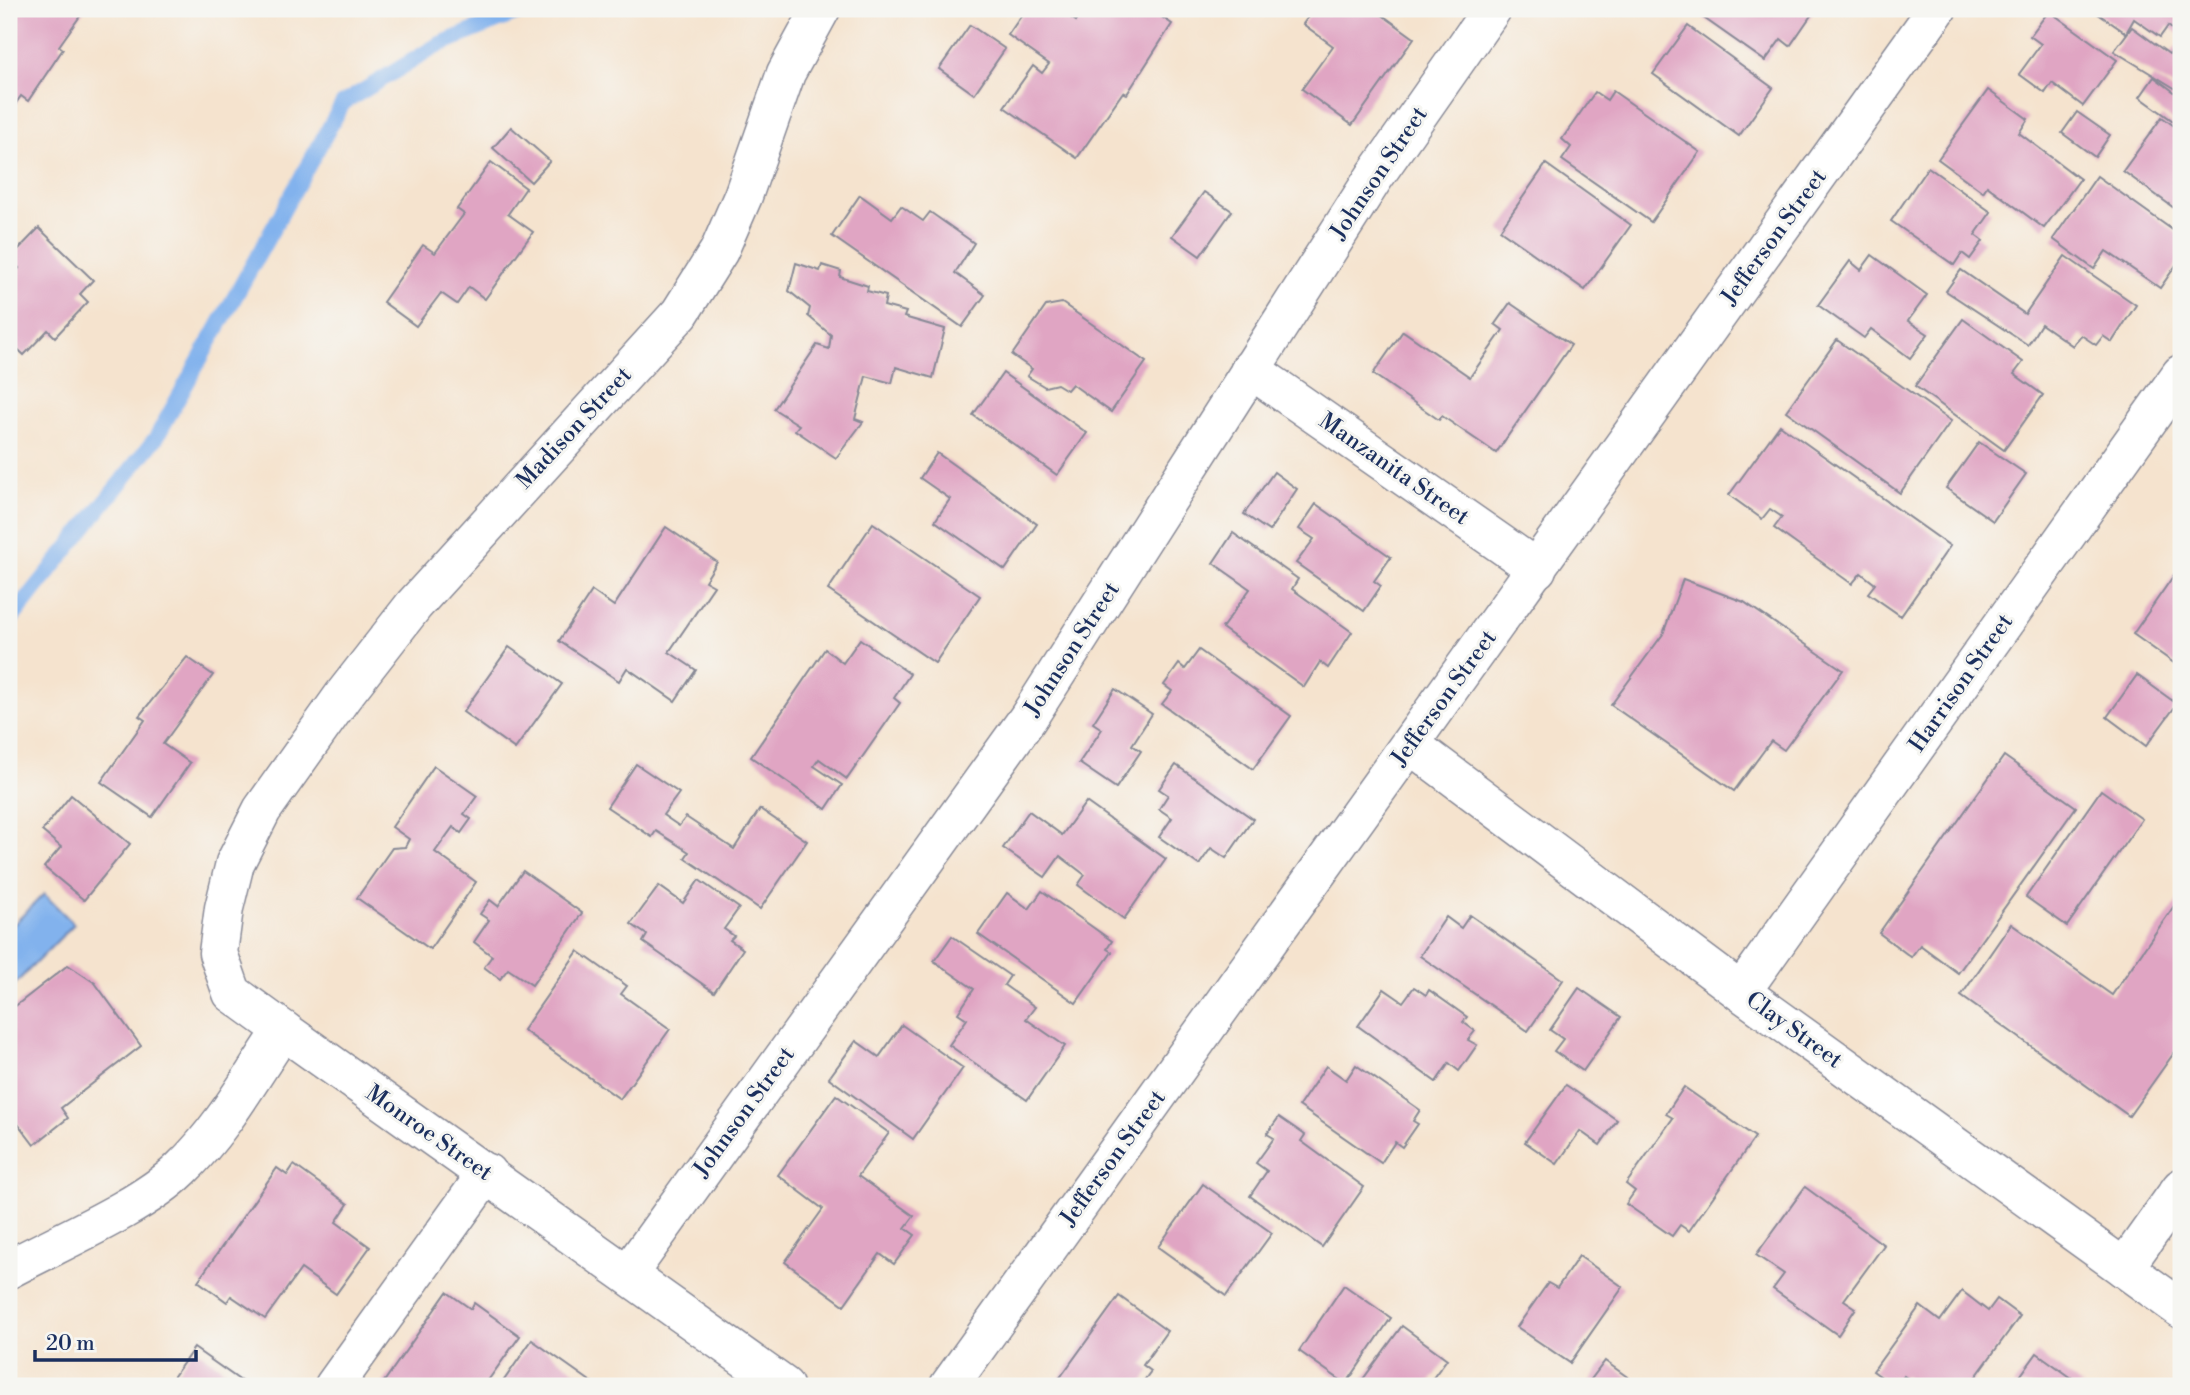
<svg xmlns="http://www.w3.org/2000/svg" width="2190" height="1395" viewBox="0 0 2190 1395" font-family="'Libre Bodoni',serif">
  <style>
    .water { fill: #82b2ed; stroke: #4e70a6; stroke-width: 2 }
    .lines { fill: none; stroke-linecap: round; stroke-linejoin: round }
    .stream { stroke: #82b2ed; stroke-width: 16 }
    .building { fill: #e0a5c3 }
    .street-casing { stroke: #888996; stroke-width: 41 }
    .secondary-casing { stroke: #888996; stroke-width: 41 }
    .street { stroke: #fff; stroke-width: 38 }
    .secondary { stroke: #fff; stroke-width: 38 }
    .labels { text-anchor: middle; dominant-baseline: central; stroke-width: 6; stroke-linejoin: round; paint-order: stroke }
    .street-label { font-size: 23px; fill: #1b2f5e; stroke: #f6f6f2 }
  </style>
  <rect width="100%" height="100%" fill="#f6f6f2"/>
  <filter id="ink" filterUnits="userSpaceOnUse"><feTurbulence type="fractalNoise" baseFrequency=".0143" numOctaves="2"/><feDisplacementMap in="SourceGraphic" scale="14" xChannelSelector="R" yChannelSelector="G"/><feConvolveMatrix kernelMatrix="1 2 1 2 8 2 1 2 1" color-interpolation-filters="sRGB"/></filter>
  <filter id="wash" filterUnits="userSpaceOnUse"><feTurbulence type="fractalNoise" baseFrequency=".00686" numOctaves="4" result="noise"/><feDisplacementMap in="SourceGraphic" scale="28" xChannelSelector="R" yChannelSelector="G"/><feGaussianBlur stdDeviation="1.57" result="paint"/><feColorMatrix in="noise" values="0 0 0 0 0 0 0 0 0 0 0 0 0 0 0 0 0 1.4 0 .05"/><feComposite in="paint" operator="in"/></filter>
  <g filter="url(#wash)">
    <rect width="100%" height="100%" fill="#f5e3ce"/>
    <path class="water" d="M44,894L74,924L9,990V929Z"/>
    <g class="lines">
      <path class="stream" d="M9,622L156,438L343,103L438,45L527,9"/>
    </g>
    <g id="blocks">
      <g class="building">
        <path d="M9,9H85L59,46L63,49L28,101L21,96L9,113Z"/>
        <path d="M1026,9H1059L1076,21L1084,9H1150L1172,24L1127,94L1123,92L1077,158L1004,107L1033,66L1042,73L1049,64L1008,35Z"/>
        <path d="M1314,9H1374L1414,38L1352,125L1302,89L1333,46L1303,24Z"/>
        <path d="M1691,9H1811L1814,11L1790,46L1781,39L1765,61Z"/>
        <path d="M2091,9H2181V36L2168,26L2160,37L2134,19L2126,33Z"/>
        <path d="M2049,11L2117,60L2083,106L2052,83L2045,93L2019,74L2041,44L2030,36Z"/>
        <path d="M970,25L1005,49L974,94L939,69Z"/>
        <path d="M1688,26L1773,88L1739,136L1653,74Z"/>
        <path d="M2132,27L2169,54L2181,42V92L2114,51Z"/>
        <path d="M2154,77L2181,97V115L2176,123L2140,97Z"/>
        <path d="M1988,90L2028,119L2019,133L2080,179L2044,228L1987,186L1983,192L1938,159Z"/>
        <path d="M1613,91L1700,152L1651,222L1562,160L1571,147L1562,139L1595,92L1607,100Z"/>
        <path d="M2077,112L2110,135L2095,157L2062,133Z"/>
        <path d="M2162,117L2181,131V213L2123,171Z"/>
        <path d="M511,127L550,161L531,182L493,148Z"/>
        <path d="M491,162L526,188L508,214L533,232L485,299L469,287L457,304L441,293L416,326L383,302L423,245L435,253L464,214L457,209Z"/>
        <path d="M1546,164L1631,225L1585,290L1500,230Z"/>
        <path d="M1928,167L1991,212L1975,235L1983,241L1970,259L1962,253L1954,265L1891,221Z"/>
        <path d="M2097,176L2181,236V258L2160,288L2106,251L2094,269L2053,239Z"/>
        <path d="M1204,192L1232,211L1200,256L1172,236Z"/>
        <path d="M860,195L892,218L901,206L923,221L930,212L974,243L955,273L985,295L962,327L832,236Z"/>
        <path d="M39,228L93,280L80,294L88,302L55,337L48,330L24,355L9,341V279L19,268L9,259Z"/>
        <path d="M1872,255L1927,295L1908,321L1928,334L1910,358L1871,329L1864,338L1818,305L1850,261L1861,270Z"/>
        <path d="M2065,256L2136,305L2112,342L2103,336L2096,345L2081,335L2073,346L2041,324L2028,345L1946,291L1961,270L2025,314Z"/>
        <path d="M796,263L820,271L822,265L841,271L840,277L868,286L867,291L886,296L884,306L906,312L904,317L945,329L933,378L896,367L892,383L866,376L855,419L863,422L836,458L795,430L799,425L774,409L817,345L829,349L831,335L808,316L810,308L789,291Z"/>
        <path d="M1062,303L1146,362L1111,412L1072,384L1067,390L1057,384L1045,387L1027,376L1032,369L1012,355L1046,306Z"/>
        <path d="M1510,303L1571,345L1496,453L1442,416L1439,420L1373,374L1403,331L1470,377L1503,330L1495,324Z"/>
        <path d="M1963,319L2023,362L2014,374L2043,395L2004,450L1915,386Z"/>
        <path d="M1837,340L1951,421L1900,493L1786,411Z"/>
        <path d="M1003,373L1087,433L1057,475L973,415Z"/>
        <path d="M1780,425L1950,546L1901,616L1868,593L1875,584L1861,573L1852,584L1774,528L1782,517L1770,509L1762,519L1729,495Z"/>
        <path d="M1979,442L2026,474L1993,521L1946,488Z"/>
        <path d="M937,453L1037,524L1005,570L935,521L950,499L920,478Z"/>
        <path d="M1274,472L1297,489L1269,531L1244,514Z"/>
        <path d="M1316,504L1391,557L1374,581L1381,586L1364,611L1296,563L1314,539L1299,529Z"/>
        <path d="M873,523L980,596L935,663L828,590Z"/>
        <path d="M666,527L717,562L705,581L714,586L669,652L696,670L675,701L627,668L619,681L559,641L592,591L614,606Z"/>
        <path d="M1233,533L1298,579L1292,589L1352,632L1328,668L1320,662L1304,687L1222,628L1250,589L1213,563Z"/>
        <path d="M2181,565V668L2133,634Z"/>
        <path d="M1683,579L1744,602L1843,670L1784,750L1771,741L1734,791L1611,705L1663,634Z"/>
        <path d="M860,639L910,674L894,698L900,703L847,779L819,759L814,766L842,785L826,809L751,757L825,649L843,663Z"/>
        <path d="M509,647L562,684L515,749L463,712Z"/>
        <path d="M1199,650L1291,716L1253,769L1162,704L1172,691L1164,685L1179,664L1185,669Z"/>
        <path d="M187,657L213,675L163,744L190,763L152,817L101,782L145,720L139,716Z"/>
        <path d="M2137,675L2177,704L2146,746L2107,717Z"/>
        <path d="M1115,689L1152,714L1132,745L1141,751L1116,788L1079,763L1102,729L1093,723Z"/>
        <path d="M2004,756L2076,807L1958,973L1920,945L1911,957L1879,933Z"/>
        <path d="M636,764L679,793L663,815L679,826L686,817L734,849L760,809L807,841L760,909L685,858L689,852L656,831L652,837L607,807Z"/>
        <path d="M1176,765L1253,819L1226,858L1211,848L1199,865L1159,837L1172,818L1159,809L1168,795L1159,789Z"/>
        <path d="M434,766L477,796L464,814L471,819L461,833L453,827L435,852L476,882L430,949L357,898L392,848L405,847L409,839L392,827Z"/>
        <path d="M2101,790L2142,819L2067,926L2026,897Z"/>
        <path d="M71,795L130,844L84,900L44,867L61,847L42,831Z"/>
        <path d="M1086,802L1166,859L1124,919L1078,885L1085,875L1060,856L1045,877L1003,848L1029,811L1062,835Z"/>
        <path d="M523,871L582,913L532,985L508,969L500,979L484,967L492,956L474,942L489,920L480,914L490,900L498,906Z"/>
        <path d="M699,880L739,908L724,929L734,936L730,940L743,949L714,992L643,942L647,935L631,924L659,886L683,903Z"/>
        <path d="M1042,891L1112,941L1107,949L1112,952L1076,1003L978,934L1007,893L1029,909Z"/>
        <path d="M2181,896V1043L2129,1116L1961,996L2011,924L2112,995Z"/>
        <path d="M1470,915L1563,980L1528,1031L1420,956L1446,917L1461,928Z"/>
        <path d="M952,936L1010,976L1004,985L1035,1007L1026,1019L1065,1046L1027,1100L949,1045L967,1019L958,1013L974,989L934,961Z"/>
        <path d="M578,951L627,986L621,994L670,1029L620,1099L523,1030Z"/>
        <path d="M68,965L95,983L141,1046L61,1108L68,1118L34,1145L9,1112V1011Z"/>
        <path d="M1414,987L1426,995L1429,990L1467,1017L1463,1022L1475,1031L1468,1040L1477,1045L1459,1071L1449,1063L1436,1082L1358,1026L1384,989L1403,1002Z"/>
        <path d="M1579,988L1621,1017L1583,1071L1554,1051L1563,1039L1550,1030Z"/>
        <path d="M902,1025L963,1068L913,1139L829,1078L856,1041L879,1057Z"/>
        <path d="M1356,1065L1420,1110L1413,1121L1418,1124L1402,1147L1395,1142L1381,1163L1299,1106L1326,1066L1346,1080Z"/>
        <path d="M1566,1085L1617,1120L1600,1145L1580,1131L1557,1164L1525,1142Z"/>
        <path d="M1684,1087L1755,1137L1689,1231L1680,1225L1672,1236L1626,1204L1635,1191L1626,1184L1673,1118L1666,1114Z"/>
        <path d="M836,1095L889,1133L858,1176L914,1216L905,1228L915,1235L894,1264L880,1254L844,1305L785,1262L823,1209L778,1175Z"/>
        <path d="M1279,1117L1305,1135L1301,1141L1364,1187L1322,1247L1250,1196L1267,1171L1256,1163L1274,1138L1267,1134Z"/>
        <path d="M294,1165L348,1204L336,1222L370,1247L336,1294L301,1269L265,1319L231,1296L227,1302L198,1281L277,1168L287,1175Z"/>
        <path d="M1203,1184L1272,1233L1226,1296L1158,1247Z"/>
        <path d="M1805,1187L1884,1245L1844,1300L1856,1308L1838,1335L1773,1289L1784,1274L1756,1255Z"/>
        <path d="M1579,1256L1623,1287L1570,1363L1517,1327L1548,1283L1557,1288Z"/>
        <path d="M1344,1285L1391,1318L1346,1384L1299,1351Z"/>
        <path d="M1962,1291L1988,1311L1997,1299L2020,1316L1969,1386H1917L1904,1376L1898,1386H1894L1873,1371L1920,1306L1940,1321Z"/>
        <path d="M447,1292L471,1309L474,1303L520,1336L484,1386H381Z"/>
        <path d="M1119,1296L1167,1331L1143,1365L1151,1371L1140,1386H1054Z"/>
        <path d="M1402,1326L1447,1359L1427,1386H1358Z"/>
        <path d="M532,1340L597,1386H500Z"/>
        <path d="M194,1348L248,1386H167Z"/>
        <path d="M2037,1353L2083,1386H2013Z"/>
        <path d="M1605,1361L1640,1386H1586Z"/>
      </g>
    </g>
  </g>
  <g filter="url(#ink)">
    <use href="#blocks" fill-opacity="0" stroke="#888996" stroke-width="2"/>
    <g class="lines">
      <g class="street-casing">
        <g id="street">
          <path d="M1250,369L1537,569"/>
          <path d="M1411,745L1741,992L2181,1309"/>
          <path d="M1741,992L2181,374"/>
          <path d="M283,1030L232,993L218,953L224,908L235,863L262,810L343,696L414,605L680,313L719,251L743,196L786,73L821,9"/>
          <path d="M2124,1268L2181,1188"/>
          <path d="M628,1274L1028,718L1375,176L1492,9"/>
          <path d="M334,1386L487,1173"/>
        </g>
      </g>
      <g class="secondary-casing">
        <g id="secondary">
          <path d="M9,1269C59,1242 142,1207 181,1169C222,1130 251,1077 283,1030L784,1386"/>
          <path d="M949,1386L1937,9"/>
        </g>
      </g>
      <use href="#street" class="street"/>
      <use href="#secondary" class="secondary"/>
    </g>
  </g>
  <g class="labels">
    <g class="street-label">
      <text transform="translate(1379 173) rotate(-56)">Johnson Street</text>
      <text transform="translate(1774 237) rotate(-54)">Jefferson Street</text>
      <text transform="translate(574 428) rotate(-47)">Madison Street</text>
      <text transform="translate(1394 469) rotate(35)">Manzanita Street</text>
      <text transform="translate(1072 649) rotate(-57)">Johnson Street</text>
      <text transform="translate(1961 683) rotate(-55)">Harrison Street</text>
      <text transform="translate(1444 698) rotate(-54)">Jefferson Street</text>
      <text transform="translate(1794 1030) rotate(36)">Clay Street</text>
      <text transform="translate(744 1112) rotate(-54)">Johnson Street</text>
      <text transform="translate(429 1133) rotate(35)">Monroe Street</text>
      <text transform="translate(1113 1158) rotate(-54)">Jefferson Street</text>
    </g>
  </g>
  <rect width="2190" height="1395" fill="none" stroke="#f6f6f2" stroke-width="35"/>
  <path d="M35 1350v10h161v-10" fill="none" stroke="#1b2f5e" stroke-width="3.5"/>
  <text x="46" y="1350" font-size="21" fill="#1b2f5e" stroke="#f6f6f2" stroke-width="5" paint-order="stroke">20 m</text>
</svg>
